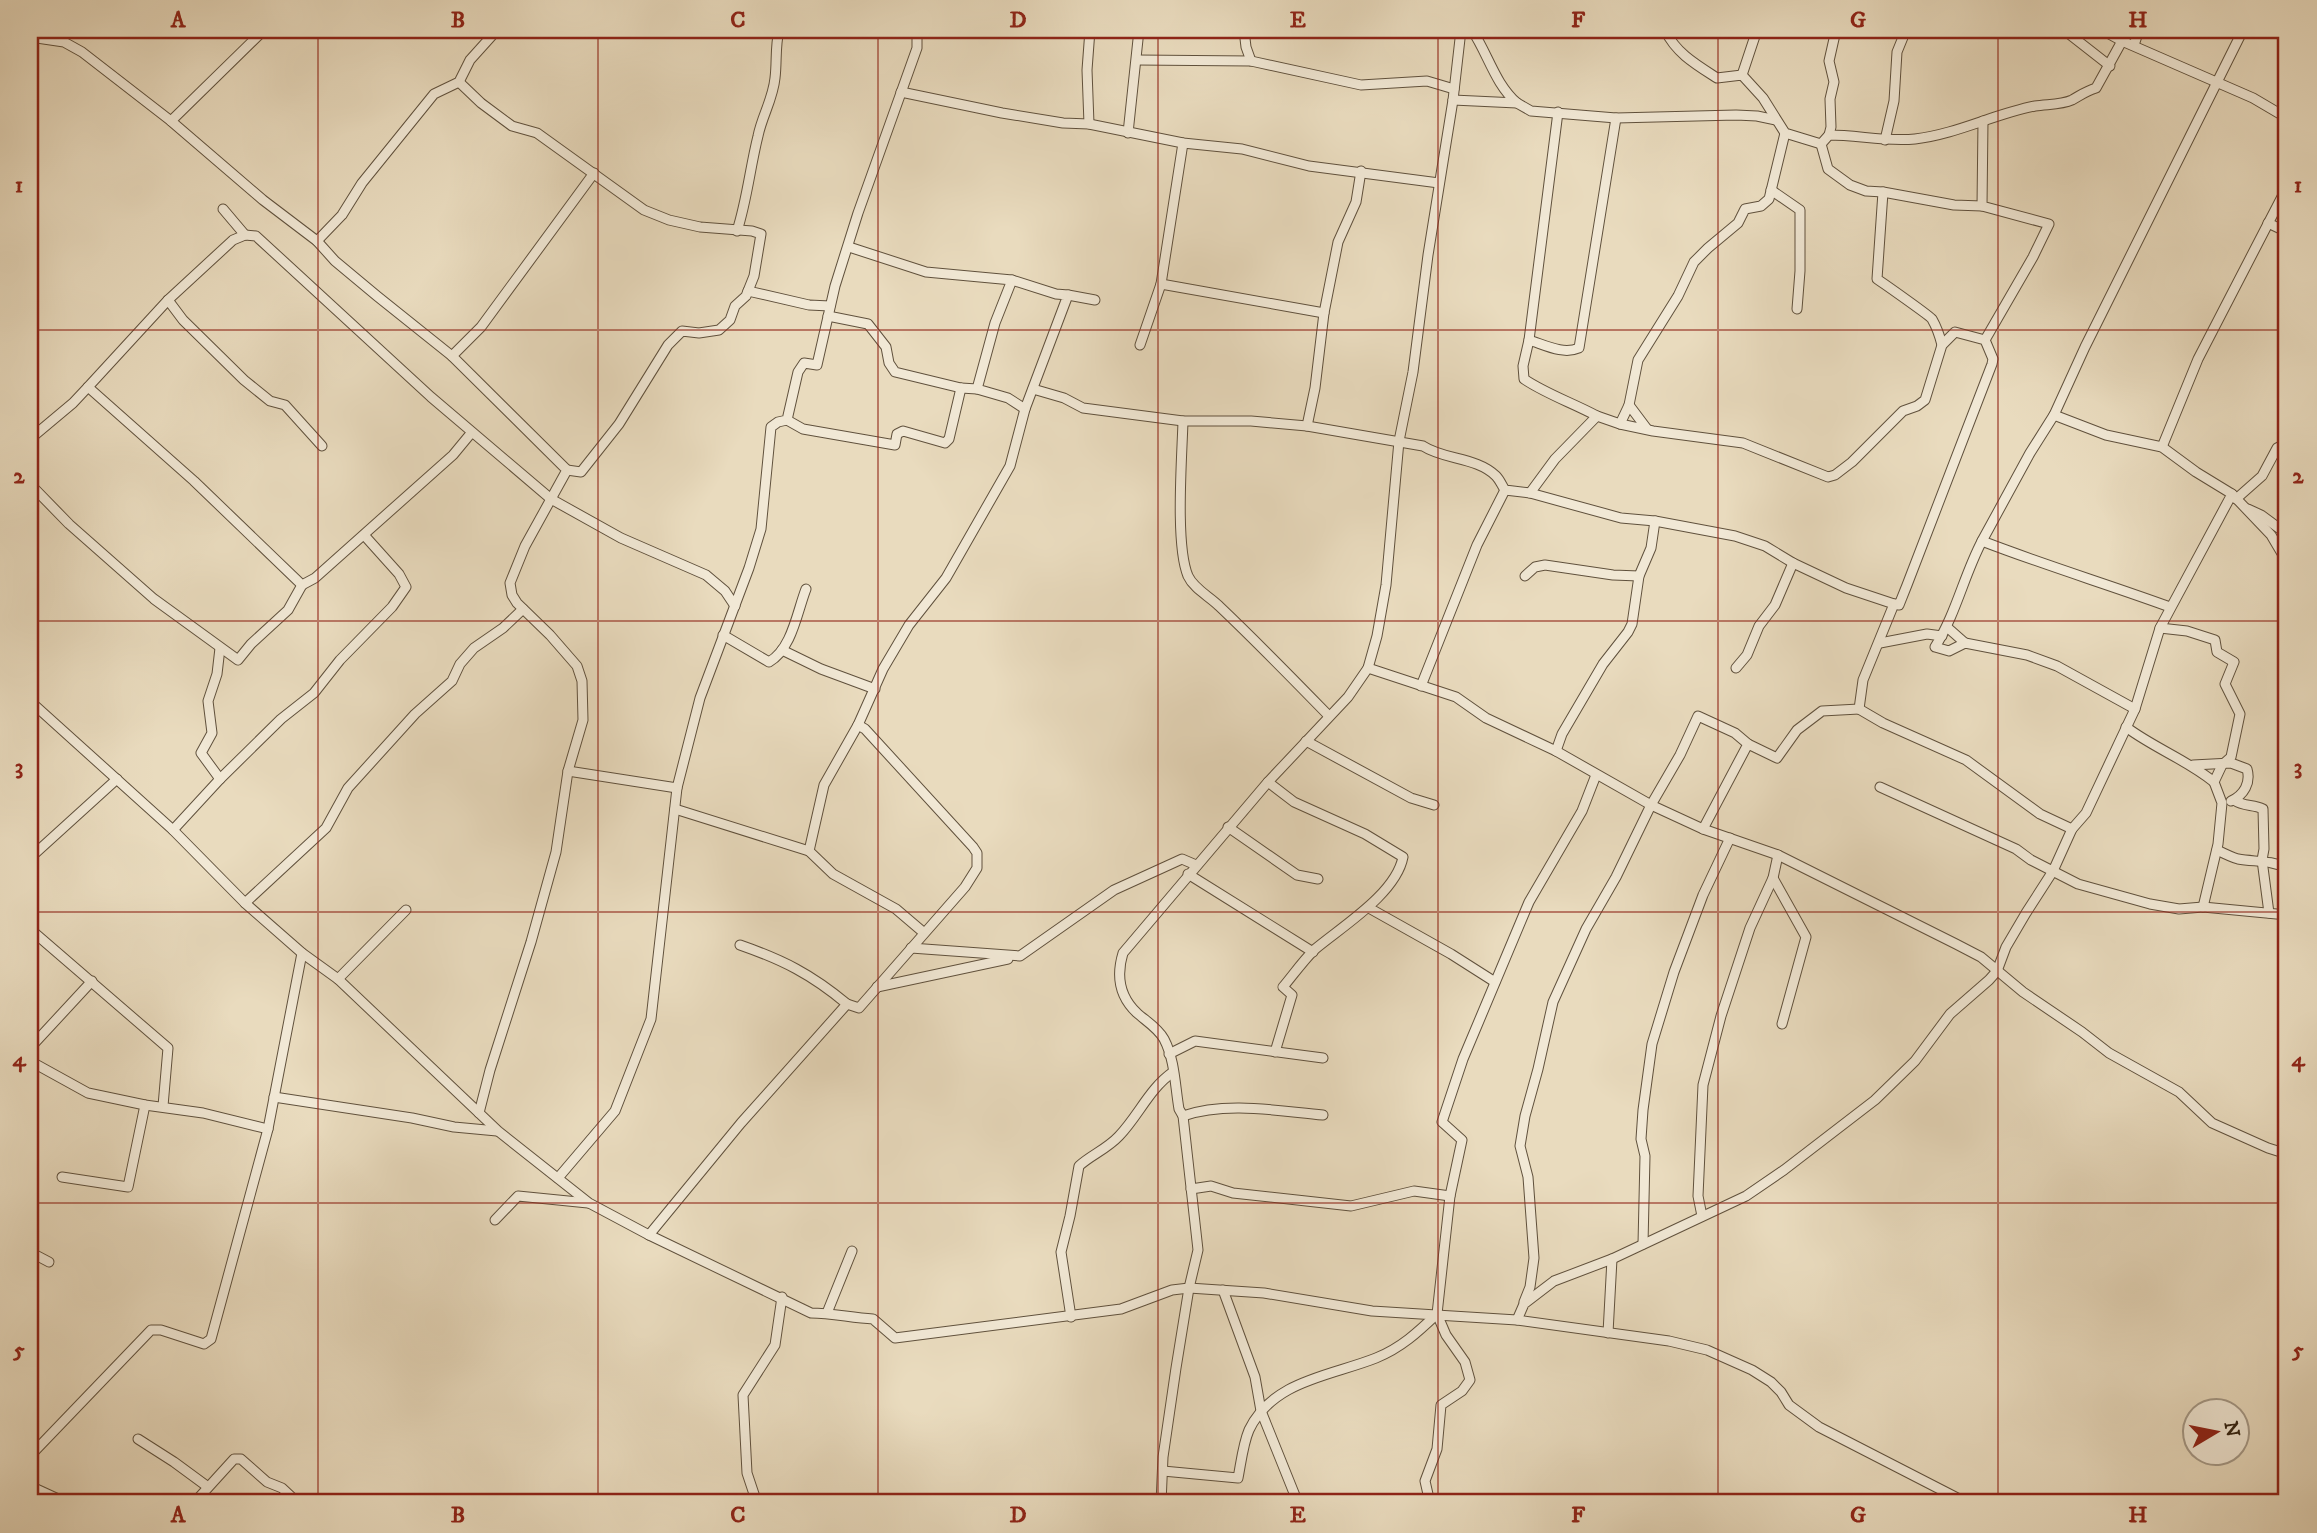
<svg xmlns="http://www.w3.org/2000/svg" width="2317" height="1533" viewBox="0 0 2317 1533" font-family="'IM FELL DW Pica',serif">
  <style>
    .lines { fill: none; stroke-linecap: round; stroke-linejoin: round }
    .street-casing { stroke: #60513d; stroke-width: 11 }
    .street { stroke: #f1e8d5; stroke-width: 9 }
    .grid { fill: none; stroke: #8f2418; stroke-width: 2; stroke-opacity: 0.55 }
    .neatline { fill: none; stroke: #8f2418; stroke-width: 2.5 }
    .grid-label { font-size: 23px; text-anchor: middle; font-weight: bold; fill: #8f2418 }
  </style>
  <rect width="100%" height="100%" fill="#e9dbbe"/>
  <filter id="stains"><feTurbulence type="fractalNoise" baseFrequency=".00286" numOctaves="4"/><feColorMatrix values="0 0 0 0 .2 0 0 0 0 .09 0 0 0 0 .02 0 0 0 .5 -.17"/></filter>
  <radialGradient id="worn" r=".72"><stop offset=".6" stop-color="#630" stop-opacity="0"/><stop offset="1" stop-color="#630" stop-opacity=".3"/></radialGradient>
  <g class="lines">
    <g class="street-casing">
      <g id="street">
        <path d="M1244,30L1246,47L1251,61"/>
        <path d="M1472,30C1488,54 1495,84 1517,103"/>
        <path d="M1665,30C1676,53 1695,64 1717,78L1742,75L1763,98L1785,133L1821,144L1829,135C1858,135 1886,142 1915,139C1957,134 1994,114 2035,106C2047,104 2061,105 2072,100C2081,95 2086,91 2096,88L2122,41"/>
        <path d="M2064,30L2110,66"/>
        <path d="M2102,30L2122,41L2253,98L2287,118"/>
        <path d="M30,37L64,42L82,52L171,121L263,200L317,241L335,261L377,296L452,356L567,470L525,546L510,583L512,595L517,603L550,635L577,666L582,681L583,720L568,771L556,852L531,942L490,1070L479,1113"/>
        <path d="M2134,45L2139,30"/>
        <path d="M1137,60L1251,61L1361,85L1427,81L1454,89"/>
        <path d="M1742,75L1757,30"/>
        <path d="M459,82L481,103L512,126L537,133L644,210L669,220L700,227L752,231L761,234L754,276L746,296L735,306L730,320L719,330L699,333L682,331L668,345L619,424L581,472L567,470"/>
        <path d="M901,92L1002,113L1063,123L1089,124L1183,143L1242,149L1309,166L1439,183"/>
        <path d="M1453,100L1517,103L1531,111L1616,118L1736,115L1757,116L1776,120"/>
        <path d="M1558,112L1529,340L1523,366L1524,379C1546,394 1573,403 1597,416"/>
        <path d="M171,121L264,30"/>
        <path d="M1983,121L1982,206L2049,224L2033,257L1985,340"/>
        <path d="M1089,124L1087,70L1090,30"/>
        <path d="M1128,133L1139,30"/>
        <path d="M1829,135L1831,127L1830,99L1834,82L1829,61L1836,30"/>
        <path d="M1885,140L1894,101L1897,52L1906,30"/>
        <path d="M1821,144L1828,169L1850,185L1866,191L1883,192L1954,205L1982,206"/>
        <path d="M1771,190L1800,210V271L1797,309"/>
        <path d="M1883,192L1877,279C1883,283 1930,316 1932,319C1936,326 1940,337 1942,345"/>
        <path d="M223,209L245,235"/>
        <path d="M2268,223L2287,232"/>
        <path d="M737,231C747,200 750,168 758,136C762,116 773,99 775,78C777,62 775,47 779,30"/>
        <path d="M317,241L342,215L362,183L434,94L459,82L470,60L497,30"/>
        <path d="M849,247L926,272L1012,280L995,323L977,389L1008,398L1025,409"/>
        <path d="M1161,284L1324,313"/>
        <path d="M748,291L809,305L830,306"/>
        <path d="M1068,295L1095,300"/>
        <path d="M168,300L183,320L244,380L270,401L285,405L322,446"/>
        <path d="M828,316L868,324L886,347L889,363L895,372L961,388L977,389"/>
        <path d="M1529,340C1545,345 1563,355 1579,348L1616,118"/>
        <path d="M1140,345L1161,284L1183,143"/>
        <path d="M452,356L481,327L594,173"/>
        <path d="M1033,389L1064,398L1083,408L1183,421H1251L1307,426L1423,446C1444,460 1477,457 1496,476C1500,480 1502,486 1505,490L1530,493L1621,518L1655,521L1735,536L1765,546L1793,563L1846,588L1894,604"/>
        <path d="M1629,405L1647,429"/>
        <path d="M787,420L803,429L895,445L897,434L903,431L945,443L949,439L961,388"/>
        <path d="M1183,421C1182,457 1175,545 1188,576C1194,589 1209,596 1219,606C1257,642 1293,679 1329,716"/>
        <path d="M1620,424L1629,405L1638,360L1678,296L1694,262L1708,248L1738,223L1745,209L1761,206L1769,199L1785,133"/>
        <path d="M1307,426L1315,388L1324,313L1338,242L1356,202L1361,171"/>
        <path d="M472,432L453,455L315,578L302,585L194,481L88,387L168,300L233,240L245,235L256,236L431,397L551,499L621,538L706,575L725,591L735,606"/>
        <path d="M30,439L73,403L88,387"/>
        <path d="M2162,447L2198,359L2287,187"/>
        <path d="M30,484L69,524L154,599L238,660L251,644L288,610L302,585"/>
        <path d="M1530,493L1555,459L1597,416L1620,424L1653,431L1743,443L1828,477L1835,475L1852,462L1903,411L1917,406L1925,400L1942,345L1955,332L1985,340L1993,359L1992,364L1907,585L1899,605L1894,604L1863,680L1859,709L1822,711L1797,730L1777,758L1748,744"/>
        <path d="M2232,494L2271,535L2287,562"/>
        <path d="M2236,499L2262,476L2277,448L2287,443"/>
        <path d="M2248,509L2261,515L2287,534"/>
        <path d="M1982,541C1964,575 1956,614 1935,647L1949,651L1965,643L2027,655L2057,666L2135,709"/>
        <path d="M1525,576L1535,567L1545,565L1613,575L1639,576"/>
        <path d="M2170,607C2107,584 2044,565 1982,541L2030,453L2054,415L2085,347L2243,30"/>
        <path d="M1948,628L1965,643"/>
        <path d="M2160,628L2187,631L2215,640L2217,652L2234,662L2225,684L2240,714L2231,757L2222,765L2214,782L2222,803L2218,844L2203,907"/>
        <path d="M723,635L769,662C792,649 797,612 806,589"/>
        <path d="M1880,643L1927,634L1942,636"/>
        <path d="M782,650L821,669L875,689"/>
        <path d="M1368,668L1456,697L1486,718L1556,751L1651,805L1703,829L1778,855L1956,944L1981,957L2023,992L2082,1032L2109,1053L2179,1092L2212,1123L2268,1148L2287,1154"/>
        <path d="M1736,668L1747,655L1759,626L1775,605L1793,563"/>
        <path d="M1421,686L1477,545L1505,490"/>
        <path d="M30,701L173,830L245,903L302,953L338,979L498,1131L589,1203L649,1235L811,1313C832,1313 852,1318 873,1319L895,1338L1121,1309L1172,1290L1189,1288L1264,1293L1372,1311L1517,1320L1669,1341L1707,1350L1752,1370L1771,1382L1781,1392L1789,1405L1819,1427L1967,1503"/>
        <path d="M1859,709L1883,723L1966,760L2040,814L2072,829"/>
        <path d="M2126,727C2154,748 2187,760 2214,782"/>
        <path d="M1306,741L1411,798L1434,805"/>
        <path d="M1556,751L1562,734L1603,664L1628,632L1632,624L1639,576L1651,548L1655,521"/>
        <path d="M2193,765L2231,763L2247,769C2251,783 2244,795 2231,801"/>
        <path d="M568,771L677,788L700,698L749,568L761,529L771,427L778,422L787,420L798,372L804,363L817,365L835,286L858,213L917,48V30"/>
        <path d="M220,779L281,719L314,693L340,660L392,607L406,587L399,574L364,535"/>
        <path d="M1268,782L1294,802L1365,834L1403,857C1396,894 1341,927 1314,950C1303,961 1293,975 1283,987L1292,995L1275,1052"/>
        <path d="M1880,787L2016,849L2031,860L2078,884L2150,904L2179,909L2203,907L2287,915"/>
        <path d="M2234,800C2244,807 2253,804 2263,809L2264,849L2262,860L2269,913"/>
        <path d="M675,809L809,851L833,874L896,909L923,932"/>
        <path d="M1228,827L1297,875L1318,879"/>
        <path d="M173,830L220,779L201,753L212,733L208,701L217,674L220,648"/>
        <path d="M2217,850C2223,853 2231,857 2238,859C2255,862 2271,860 2287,868"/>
        <path d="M809,851L824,785L858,725L883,669L909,625L946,578L1010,466L1025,409L1068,295L1056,294L1012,280"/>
        <path d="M30,858L117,779"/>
        <path d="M1188,874L1313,952"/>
        <path d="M1773,878L1806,937L1782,1024"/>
        <path d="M245,903L326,828L348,788L415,714L452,681L460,664L474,648L503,628L523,609"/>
        <path d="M1369,908L1451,954L1495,982"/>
        <path d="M30,929L168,1048L163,1106"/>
        <path d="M740,945C783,960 811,974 847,1004"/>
        <path d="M911,948L1020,956L1114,890L1182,859L1196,865"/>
        <path d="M338,979L406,910"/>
        <path d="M877,987L1008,959"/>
        <path d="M30,1048L92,981"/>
        <path d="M1169,1054L1195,1041L1323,1058"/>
        <path d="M30,1061L88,1093L145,1105L203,1113L268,1129"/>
        <path d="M274,1097L412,1118L454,1127L497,1131"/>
        <path d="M1183,1116C1226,1101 1278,1111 1323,1115"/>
        <path d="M30,1177L31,1178"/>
        <path d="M62,1177L128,1187L145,1105"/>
        <path d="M558,1178L615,1111L651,1019L677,788"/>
        <path d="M1191,1189L1211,1186L1233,1193L1351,1206L1414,1191L1450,1196"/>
        <path d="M1702,1216L1698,1196L1703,1085L1721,1016L1750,928L1773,878L1778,855"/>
        <path d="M495,1220L518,1196L588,1203"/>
        <path d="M649,1235L741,1123L847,1004L859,1008L965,887L977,868V853L973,847L865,729L858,725"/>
        <path d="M1643,1244L1645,1156L1641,1139L1643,1110L1652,1044L1674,972L1703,895L1730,838"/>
        <path d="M30,1252L49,1262"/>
        <path d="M1223,1290L1255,1377L1261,1411L1298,1503"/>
        <path d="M1524,1302L1530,1287L1534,1258L1528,1177L1520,1146L1525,1116L1538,1069L1553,1002L1586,929L1616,877L1651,805L1680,755L1698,716L1735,733L1748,744L1703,829"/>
        <path d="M827,1313L852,1251"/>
        <path d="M1071,1317L1061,1252L1070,1216L1079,1166C1091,1155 1107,1149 1119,1136C1139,1115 1149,1089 1173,1072"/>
        <path d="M1517,1320L1524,1304L1554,1281L1612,1259L1746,1196L1784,1170L1875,1100L1915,1061L1950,1014L1989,980L1997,971L2006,947L2026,913L2053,871L2072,829L2086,813L2135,709L2160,628L2232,494L2196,472L2162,447L2106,435L2054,415"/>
        <path d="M1608,1333L1612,1259"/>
        <path d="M138,1439L174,1462L208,1487"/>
        <path d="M30,1456L151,1330H161L204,1344L211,1339L268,1129L302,953"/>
        <path d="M1163,1471L1238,1478C1241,1463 1243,1444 1249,1430C1273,1380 1331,1376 1376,1358C1401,1348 1418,1332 1437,1314"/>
        <path d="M30,1486L67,1503"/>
        <path d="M194,1503L234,1459H241L267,1482L282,1488L298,1503"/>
        <path d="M757,1503L747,1473L743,1395L775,1345L782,1297"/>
        <path d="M1161,1503L1163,1457L1176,1368L1189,1288L1198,1250L1183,1116L1179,1109C1175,1086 1175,1060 1164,1039C1158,1028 1146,1021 1137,1013C1119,996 1116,976 1123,953L1268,782L1348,697L1368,668L1377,636L1386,585L1399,441L1413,372L1428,255L1453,100L1461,30"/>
        <path d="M1430,1503L1425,1481L1437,1449L1441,1405L1462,1391L1470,1380L1465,1362L1446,1335L1437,1314L1450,1196L1462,1140L1442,1122L1463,1059L1529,902L1582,811L1596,775"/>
      </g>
    </g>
    <use href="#street" class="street"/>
  </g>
  <path class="grid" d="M318,30V1503M598,30V1503M878,30V1503M1158,30V1503M1438,30V1503M1718,30V1503M1998,30V1503M30,330H2287M30,621H2287M30,912H2287M30,1203H2287"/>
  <rect width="2317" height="1533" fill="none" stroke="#e9dbbe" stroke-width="77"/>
  <g transform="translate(2216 1432) rotate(80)"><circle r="33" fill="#f1e8d5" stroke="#a59987" stroke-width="2"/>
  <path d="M0-5L12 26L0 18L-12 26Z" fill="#8f2418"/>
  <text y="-10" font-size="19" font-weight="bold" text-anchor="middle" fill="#332312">N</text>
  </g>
  <rect x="38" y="38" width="2240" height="1456" class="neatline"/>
  <g class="grid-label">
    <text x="178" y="27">A</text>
    <text x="458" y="27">B</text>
    <text x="738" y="27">C</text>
    <text x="1018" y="27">D</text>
    <text x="1298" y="27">E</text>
    <text x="1578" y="27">F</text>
    <text x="1858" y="27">G</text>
    <text x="2138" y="27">H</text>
    <text x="19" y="192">1</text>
    <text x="2298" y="192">1</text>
    <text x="19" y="483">2</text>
    <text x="2298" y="483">2</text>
    <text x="19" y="774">3</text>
    <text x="2298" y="774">3</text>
    <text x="19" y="1066">4</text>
    <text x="2298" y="1066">4</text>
    <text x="19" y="1357">5</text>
    <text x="2298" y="1357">5</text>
    <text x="178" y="1522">A</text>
    <text x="458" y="1522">B</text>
    <text x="738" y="1522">C</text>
    <text x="1018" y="1522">D</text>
    <text x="1298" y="1522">E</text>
    <text x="1578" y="1522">F</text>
    <text x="1858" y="1522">G</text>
    <text x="2138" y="1522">H</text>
  </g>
  <rect width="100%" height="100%" filter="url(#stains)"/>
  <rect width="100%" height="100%" fill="url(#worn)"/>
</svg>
